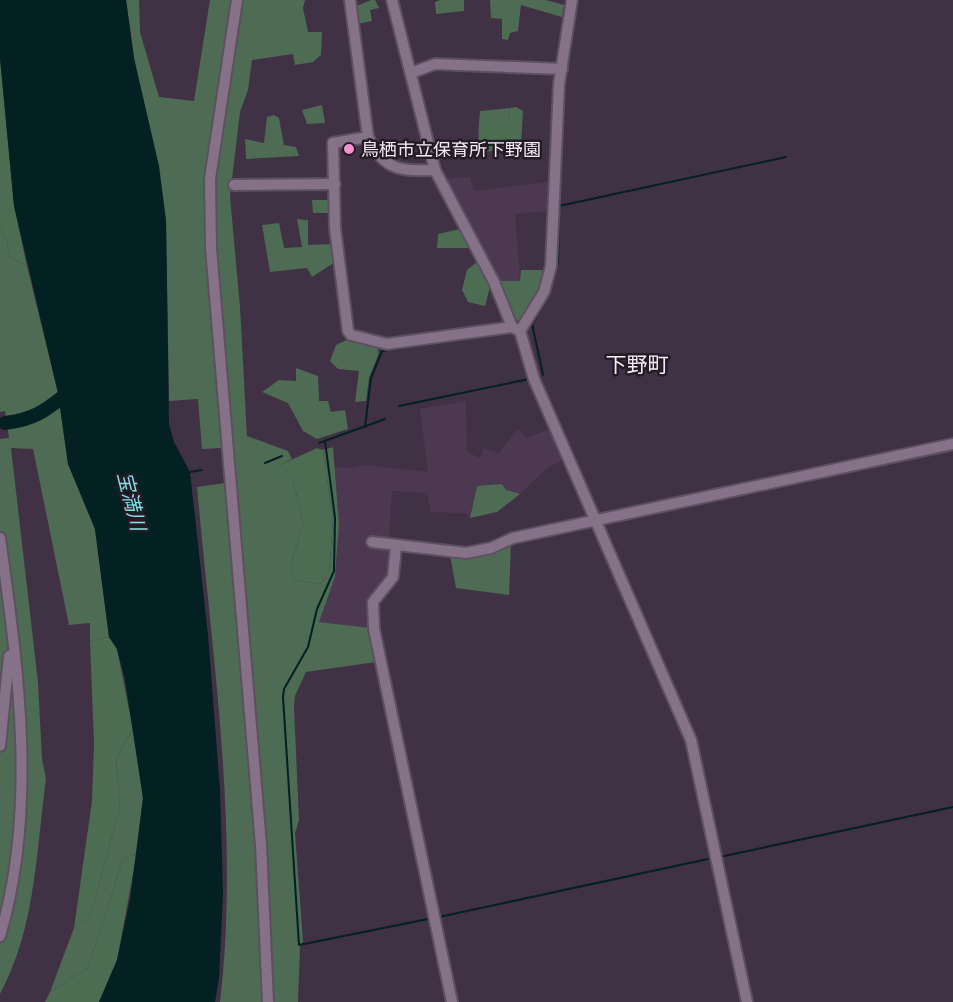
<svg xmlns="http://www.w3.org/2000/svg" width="953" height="1002" viewBox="0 0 953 1002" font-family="Manrope,'Noto Sans JP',sans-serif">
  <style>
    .built { fill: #4d3851 }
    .green { fill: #4e6b53 }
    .forest { fill: #4c6d52 }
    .water { fill: #032023 }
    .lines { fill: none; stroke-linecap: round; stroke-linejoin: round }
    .stream { stroke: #032023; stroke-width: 2 }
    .river { stroke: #032023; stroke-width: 14 }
    .minor-casing { stroke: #5d5060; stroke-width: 14 }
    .minor { stroke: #857288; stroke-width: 10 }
    .poi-dot { fill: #f491d3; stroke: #241c25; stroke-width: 2 }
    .labels { text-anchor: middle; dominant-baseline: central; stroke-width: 5; stroke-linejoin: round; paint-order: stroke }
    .poi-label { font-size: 18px; fill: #f5ebf7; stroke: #241c25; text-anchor: start }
    .water-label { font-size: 20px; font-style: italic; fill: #84dfe8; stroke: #241c25 }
    .quarter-label { font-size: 21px; fill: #f5ebf7; stroke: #241c25 }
  </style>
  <rect width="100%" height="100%" fill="#413144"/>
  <g class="built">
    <path d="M470,177L474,191L548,182L547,211L515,214L520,281H498L442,179Z"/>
    <path d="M466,401L467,451L480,459L483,448L499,453L518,429L526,438L550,429L563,460L548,467L520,494L477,486L470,518L466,513L431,512L427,493L392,491L389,540L393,543L391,578L371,600V628L319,622L335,577L339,524L335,467L350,468L364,465L428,472L420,409Z"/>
  </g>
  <g class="green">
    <path d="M126,0H139L140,32L159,97L194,101L210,0H231L206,181V248L221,448L202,449L198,399L169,401L166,220L134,58Z"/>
    <path d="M240,0H305L303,8L308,32H322L321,55L313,62L295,65L293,54L252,60L248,90L240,112L230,196L240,307L247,436L288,451L292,459L278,466L293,479L303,524L291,564L294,580L320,584L329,574L333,520L323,450L333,447L339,524L335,577L319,622L371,628L376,662L306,672L295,696L294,707L299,820L295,833L303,941L300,947L298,1002H220C240,833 212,656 197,487L225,483L226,494L233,493L216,247L215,180Z"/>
    <path d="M371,0H375L379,8L370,10L372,21L357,24L354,7Z"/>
    <path d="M440,0H464V11L436,14L435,2Z"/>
    <path d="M490,0H546L564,5L562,17L521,5L518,31L510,33L508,40L502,39V19L491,18Z"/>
    <path d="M322,105L325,123L307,124L302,110Z"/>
    <path d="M510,108L508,123H479L480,111Z"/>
    <path d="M274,115L279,118L284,145L296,147L299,156L246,159L245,139L264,143L267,117Z"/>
    <path d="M312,200H333L331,213H313Z"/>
    <path d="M297,219L308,220V245L332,244L335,262L312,277L307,268L270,272L262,225L279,223L284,248L302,247Z"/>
    <path d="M0,228L7,240L10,257L27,266L58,393L68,464L95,529L109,637L90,641V623L69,625L33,449L11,448L38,682L42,759L46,779C36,852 36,927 0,994V439L9,438L5,411L0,412Z"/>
    <path d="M521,270H543L537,294L519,321L515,320L498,281H520Z"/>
    <path d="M351,338L377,347L379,353L369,378L366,401L355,402L359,371L338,369L330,361L336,345Z"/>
    <path d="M296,368L318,376L319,401H328L331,412L345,410L348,429L317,439L303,431L288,403L262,392L279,380L296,381Z"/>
    <path d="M502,484L506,490L520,494L497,512L470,518L477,486Z"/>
    <path d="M511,543L509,595L456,588L450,555Z"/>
    <path d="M133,729L143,798L137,853L123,859L88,968L50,992L74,928L90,917L120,807L116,758Z"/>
  </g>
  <g class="forest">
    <path d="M0,58L14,206L27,266L10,257L7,240L0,228Z"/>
    <path d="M516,107L523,111L521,147L478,153L479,123H508L510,108Z"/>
    <path d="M460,229L471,248H437L438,234Z"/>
    <path d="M477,262L490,287L485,306L468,302L462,290L467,270Z"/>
    <path d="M317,448L323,450L333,520L329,574L320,584L294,580L291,564L303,524L293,479L279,473L278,466Z"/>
    <path d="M109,637L117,649L133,729L116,758L120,807L90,917L74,928L92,801L94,744L90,641Z"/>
    <path d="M137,853L117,960L99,1002H45L50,992L88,968L123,859Z"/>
  </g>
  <path class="water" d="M0,0H126L134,58L159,166L166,220L169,424L174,442L190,472L208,635L220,789L223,893L219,979L215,1002H99L117,960L130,899L143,798L125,680L117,649L109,637L95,529L68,464L58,393L14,206L0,58Z"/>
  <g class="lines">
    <g class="stream">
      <path d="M558,263L559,206L786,157"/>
      <path d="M543,375L532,324L549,295"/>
      <path d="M399,406L529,379"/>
      <path d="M365,427L371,378L382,351L495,335"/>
      <path d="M325,441L335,518L334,571L317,609L308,647L284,689L283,697L299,945L428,919"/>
      <path d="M319,443L385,419"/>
      <path d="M265,463L282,456"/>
      <path d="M190,472L202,470"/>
      <path d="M724,856L953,807"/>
      <path d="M439,917L708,859"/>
      <path d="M429,920L440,970"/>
    </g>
    <path class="river" d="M5,423C38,419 48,408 73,389"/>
    <g class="minor-casing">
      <g id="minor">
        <path d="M237,0L210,179L211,248L261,845L268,1002"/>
        <path d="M350,0L368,137C384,171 401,171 435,170"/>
        <path d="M392,0L435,170L494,282L512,327"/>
        <path d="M572,0L559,84L551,266L544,292L520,331L534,379L691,740L747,1002"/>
        <path d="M411,73L435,64L562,69"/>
        <path d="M368,137L333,143L335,228L348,331L351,335L387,344L512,327L520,331"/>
        <path d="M234,185L335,184"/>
        <path d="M0,538C18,668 38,808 0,936"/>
        <path d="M372,542L466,553L491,548L513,538L953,444"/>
        <path d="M396,546L393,577L373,602L374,629L452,1002"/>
        <path d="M0,746L9,656"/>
      </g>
    </g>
    <use href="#minor" class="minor"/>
  </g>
  <circle class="poi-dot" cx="349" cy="149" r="6"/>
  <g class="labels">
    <g class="poi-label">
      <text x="361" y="149">鳥栖市立保育所下野園</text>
    </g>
    <g class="water-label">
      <text transform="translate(132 501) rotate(76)">宝満川</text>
    </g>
    <g class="quarter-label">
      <text x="637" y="364">下野町</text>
    </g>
  </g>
</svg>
